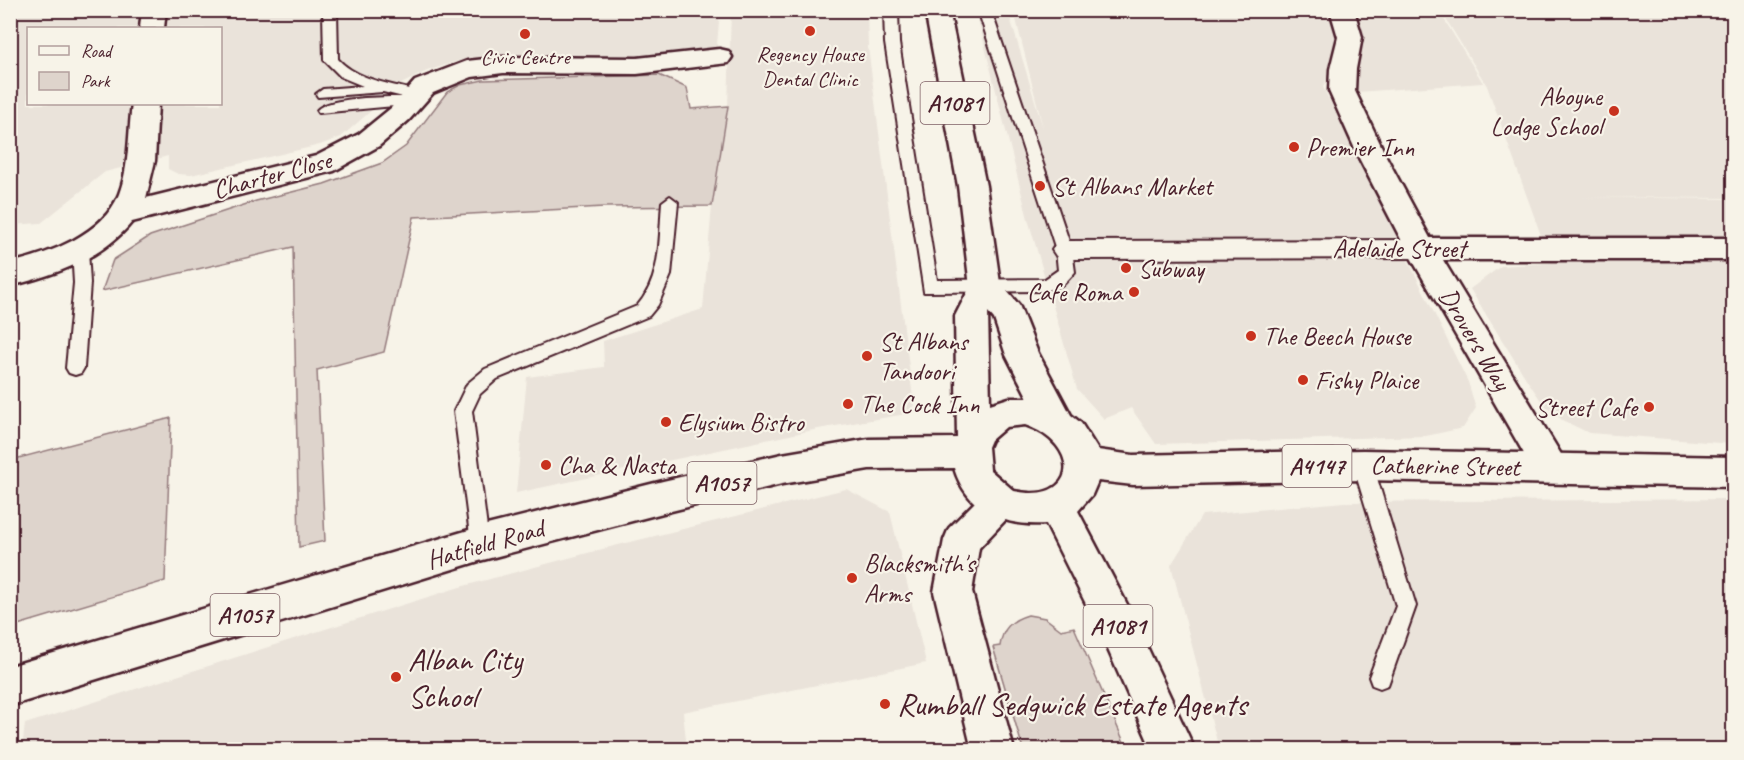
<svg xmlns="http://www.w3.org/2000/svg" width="1744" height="760" viewBox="0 0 1744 760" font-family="Caveat,sans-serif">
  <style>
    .built { fill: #eae3da; fill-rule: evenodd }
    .green { fill: #ded4cc; stroke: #947a7c; stroke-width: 1.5 }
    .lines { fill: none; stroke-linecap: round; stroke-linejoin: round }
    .service-casing { stroke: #4a1f2b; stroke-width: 4 }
    .pedestrian-casing { stroke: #4a1f2b; stroke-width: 4 }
    .minor-casing { stroke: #4a1f2b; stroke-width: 5 }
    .primary-casing { stroke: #4a1f2b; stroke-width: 5 }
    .service { fill: #f7f3e8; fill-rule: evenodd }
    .pedestrian { fill: #f7f3e8; fill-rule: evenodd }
    .minor { fill: #f7f3e8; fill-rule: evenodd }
    .primary { fill: #f7f3e8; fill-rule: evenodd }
    .poi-dot { fill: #c8321e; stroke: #f7f3e8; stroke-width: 2 }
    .labels { text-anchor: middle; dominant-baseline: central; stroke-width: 4.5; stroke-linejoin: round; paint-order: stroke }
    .far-poi-label { font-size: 22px; fill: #4a1f2b; stroke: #f7f3e8 }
    .shield { fill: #f7f3e8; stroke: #7e5f64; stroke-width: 1.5 }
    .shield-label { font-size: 24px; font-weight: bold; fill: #4a1f2b }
    .poi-label { font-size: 26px; fill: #4a1f2b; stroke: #f7f3e8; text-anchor: start }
    .street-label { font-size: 26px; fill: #4a1f2b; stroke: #f7f3e8 }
    .near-poi-label { font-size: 32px; fill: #4a1f2b; stroke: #f7f3e8; text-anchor: start }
  </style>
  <rect width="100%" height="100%" fill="#f7f3e8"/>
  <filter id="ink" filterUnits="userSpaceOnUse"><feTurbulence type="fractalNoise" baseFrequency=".0167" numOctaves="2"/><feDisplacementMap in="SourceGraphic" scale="12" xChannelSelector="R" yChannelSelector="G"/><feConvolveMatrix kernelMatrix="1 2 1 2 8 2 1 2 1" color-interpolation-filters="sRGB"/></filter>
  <g filter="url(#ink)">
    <g class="built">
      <path d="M10,11H720L716,56L565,62L500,56L458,61L427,71L403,83L341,137L320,145L191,175L178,174L168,169V156L105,172L41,223L11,225ZM28,28H220V104H28Z"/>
      <path d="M731,11H867L868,47L914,406L906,414L818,429L516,493L527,377L604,367L603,341L703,309L712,206L728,106Z"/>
      <path d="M976,11H1008L1043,128L1014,11H1337L1346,39L1323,87L1468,382L1476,408L1463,428L1426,436L1156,444L1131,408L1104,419L1077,389L1028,219Z"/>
      <path d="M1348,11H1439L1483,83L1357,92L1356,40Z"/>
      <path d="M1441,11H1733V198L1578,197L1733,199V444L1589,433L1562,420L1544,405L1527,380L1470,289L1501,266L1551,263L1487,86Z"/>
      <path d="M846,489L890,512L926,663L683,712L687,749H22L25,724L284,642L460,587L614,546Z"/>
      <path d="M1733,499V749H1219L1171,565L1202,515L1344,502Z"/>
    </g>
    <g class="green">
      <path d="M659,75L687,88L691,109L728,106L712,206L604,207L414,217L384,352L317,370L325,541L299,547L293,247L102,291L113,260L150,236L256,201L324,184L382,163L406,146L447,92L460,85L483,80Z"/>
      <path d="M171,418L165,581L11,627V460Z"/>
      <path d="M1028,615L1045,618L1061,630L1074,627L1127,749H1023L993,647L1000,646C1002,629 1011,620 1028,615Z"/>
    </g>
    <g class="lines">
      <g class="service-casing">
        <g id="service">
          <path d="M323,10H337L338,59C358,81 393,84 420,92L422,95L417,99L416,104L319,113L317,110C328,97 385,97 403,97L383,92L318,97L316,94L323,89L363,86L341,77L324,60Z"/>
          <path d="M884,10H898L899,43L937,280L1045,279L1058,270L1056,250L978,10H991L1072,250L1075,272L1064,284L1046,291L924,292L885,43Z"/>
          <path d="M670,196L678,202L671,275L658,305L649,316L497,379L480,394L472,411L489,544L486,551L479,553L472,551L454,411L467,384L485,369L637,306C662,278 659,238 662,202Z"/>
          <path d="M80,244L88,250L90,283L84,368L81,373L75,375L69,373L66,368L74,283L72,250Z"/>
          <path d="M1363,457L1370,459L1373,465L1416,606L1388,685L1380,688L1372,685L1369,677L1396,606L1353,465L1356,459Z"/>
        </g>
      </g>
      <g class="pedestrian-casing">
        <path id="pedestrian" d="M1421,240L1429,243L1433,249L1429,255L1421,258L1064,259L1056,256L1052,250L1056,244L1064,241Z"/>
      </g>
      <g class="minor-casing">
        <g id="minor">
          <path d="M142,10H166L164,28H140Z"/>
          <path d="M1330,10H1354L1362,37L1356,69L1355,91L1387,158L1430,238H1734V260H1443L1562,456L1568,467L1562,478L1550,482L1538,478L1406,249L1359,158L1329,91L1330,69L1338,37Z"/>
          <path d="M719,49L728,51L732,57L728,63L637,74L503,73L472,77L433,93L409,120L379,146L334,171L132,222C102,259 55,275 10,286V263C49,254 104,234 119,194C130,165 128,133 132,104H158L155,161L146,198L316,156L359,134L391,108L415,81L467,61L503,57L637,58Z"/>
          <path d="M999,486L1012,491L1017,502L1012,513L979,548L972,592L1014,750H972L934,592L944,540L949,528L986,491Z"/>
        </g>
      </g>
      <g class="primary-casing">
        <path id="primary" d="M925,10H949L986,186L1000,283L1019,305L1038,353L1071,415L1081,423L1098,450L1133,455L1363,450L1734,457V487L1363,480L1133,485L1098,481L1092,495L1078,511L1131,612L1195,750H1152L1103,638L1046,524C1004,527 967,511 954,468L869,469L782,484L663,513L479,561L10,706V666L479,527L663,481L782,454L869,439L957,438L955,316L970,287L958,186ZM988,312L994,319L1006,355L1028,398H1009L990,404ZM1025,425C1083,445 1078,505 1014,491L990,470L988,447L991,440L1006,427Z"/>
      </g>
      <use href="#service" class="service"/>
      <use href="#pedestrian" class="pedestrian"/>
      <use href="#minor" class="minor"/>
      <use href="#primary" class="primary"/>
    </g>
  </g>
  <g class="poi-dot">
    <circle cx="810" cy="31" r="6"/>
    <circle cx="525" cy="34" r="6"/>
    <circle cx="1614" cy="111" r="6"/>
    <circle cx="1294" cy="147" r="6"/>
    <circle cx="1040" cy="186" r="6"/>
    <circle cx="1126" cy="268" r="6"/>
    <circle cx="1134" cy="292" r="6"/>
    <circle cx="1251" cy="336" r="6"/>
    <circle cx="867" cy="356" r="6"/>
    <circle cx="1303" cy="380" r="6"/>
    <circle cx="848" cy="404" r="6"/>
    <circle cx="1649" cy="407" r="6"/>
    <circle cx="666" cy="422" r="6"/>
    <circle cx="546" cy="465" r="6"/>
    <circle cx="852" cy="578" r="6"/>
    <circle cx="396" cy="677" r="6"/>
    <circle cx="885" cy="704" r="6"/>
  </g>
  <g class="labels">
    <g class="far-poi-label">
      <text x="810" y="54">Regency House<tspan x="810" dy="25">Dental Clinic</tspan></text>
      <text x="525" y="57">Civic Centre</text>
    </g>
    <g class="shield">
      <rect x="920.5" y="82" width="69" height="42" rx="4.5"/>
      <rect x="1282.5" y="445" width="69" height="42" rx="4.5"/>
      <rect x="687.5" y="462" width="69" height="42" rx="4.5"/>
      <rect x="210.5" y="594" width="69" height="42" rx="4.5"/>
      <rect x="1083.5" y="605" width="69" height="42" rx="4.5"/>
    </g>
    <g class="shield-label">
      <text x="955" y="103">A1081</text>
      <text x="1317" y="466">A4147</text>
      <text x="722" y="483">A1057</text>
      <text x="245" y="615">A1057</text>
      <text x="1118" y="626">A1081</text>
    </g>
    <g class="poi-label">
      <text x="1602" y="96" text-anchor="end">Aboyne<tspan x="1602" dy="30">Lodge School</tspan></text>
      <text x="1306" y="147">Premier Inn</text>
      <text x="1052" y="186">St Albans Market</text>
      <text x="1138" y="268">Subway</text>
      <text x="1122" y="292" text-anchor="end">Cafe Roma</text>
      <text x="1263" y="336">The Beech House</text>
      <text x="879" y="341">St Albans<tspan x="879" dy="30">Tandoori</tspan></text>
      <text x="1315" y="380">Fishy Plaice</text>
      <text x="860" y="404">The Cock Inn</text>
      <text x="1637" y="407" text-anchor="end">Street Cafe</text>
      <text x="678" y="422">Elysium Bistro</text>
      <text x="558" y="465">Cha &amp; Nasta</text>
      <text x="864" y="563">Blacksmith's<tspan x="864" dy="30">Arms</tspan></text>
    </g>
    <g class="street-label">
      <text transform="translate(272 175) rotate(-15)">Charter Close</text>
      <text x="1399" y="248">Adelaide Street</text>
      <text transform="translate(1475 339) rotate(59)">Drovers Way</text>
      <text transform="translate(1445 466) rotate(1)">Catherine Street</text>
      <text transform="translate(485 544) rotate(-16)">Hatfield Road</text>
    </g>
    <g class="near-poi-label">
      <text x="408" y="659">Alban City<tspan x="408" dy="37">School</tspan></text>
      <text x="897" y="704">Rumball Sedgwick Estate Agents</text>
    </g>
  </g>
  <rect width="1744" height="760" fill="none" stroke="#f7f3e8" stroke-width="36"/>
  <rect x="18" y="18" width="1708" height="724" fill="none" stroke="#4a1f2b" stroke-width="2" filter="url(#ink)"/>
  <rect x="27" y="27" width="195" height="78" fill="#f7f3e8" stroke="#b29e9c" stroke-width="1.5"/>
  <rect x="39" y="46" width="30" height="9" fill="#f7f3e8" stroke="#b29e9c" stroke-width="1.5"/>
  <text x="81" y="57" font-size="18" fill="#4a1f2b">Road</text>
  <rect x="39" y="72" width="30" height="18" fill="#ded4cc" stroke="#b29e9c" stroke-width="1.5"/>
  <text x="81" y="87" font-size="18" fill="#4a1f2b">Park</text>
</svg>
